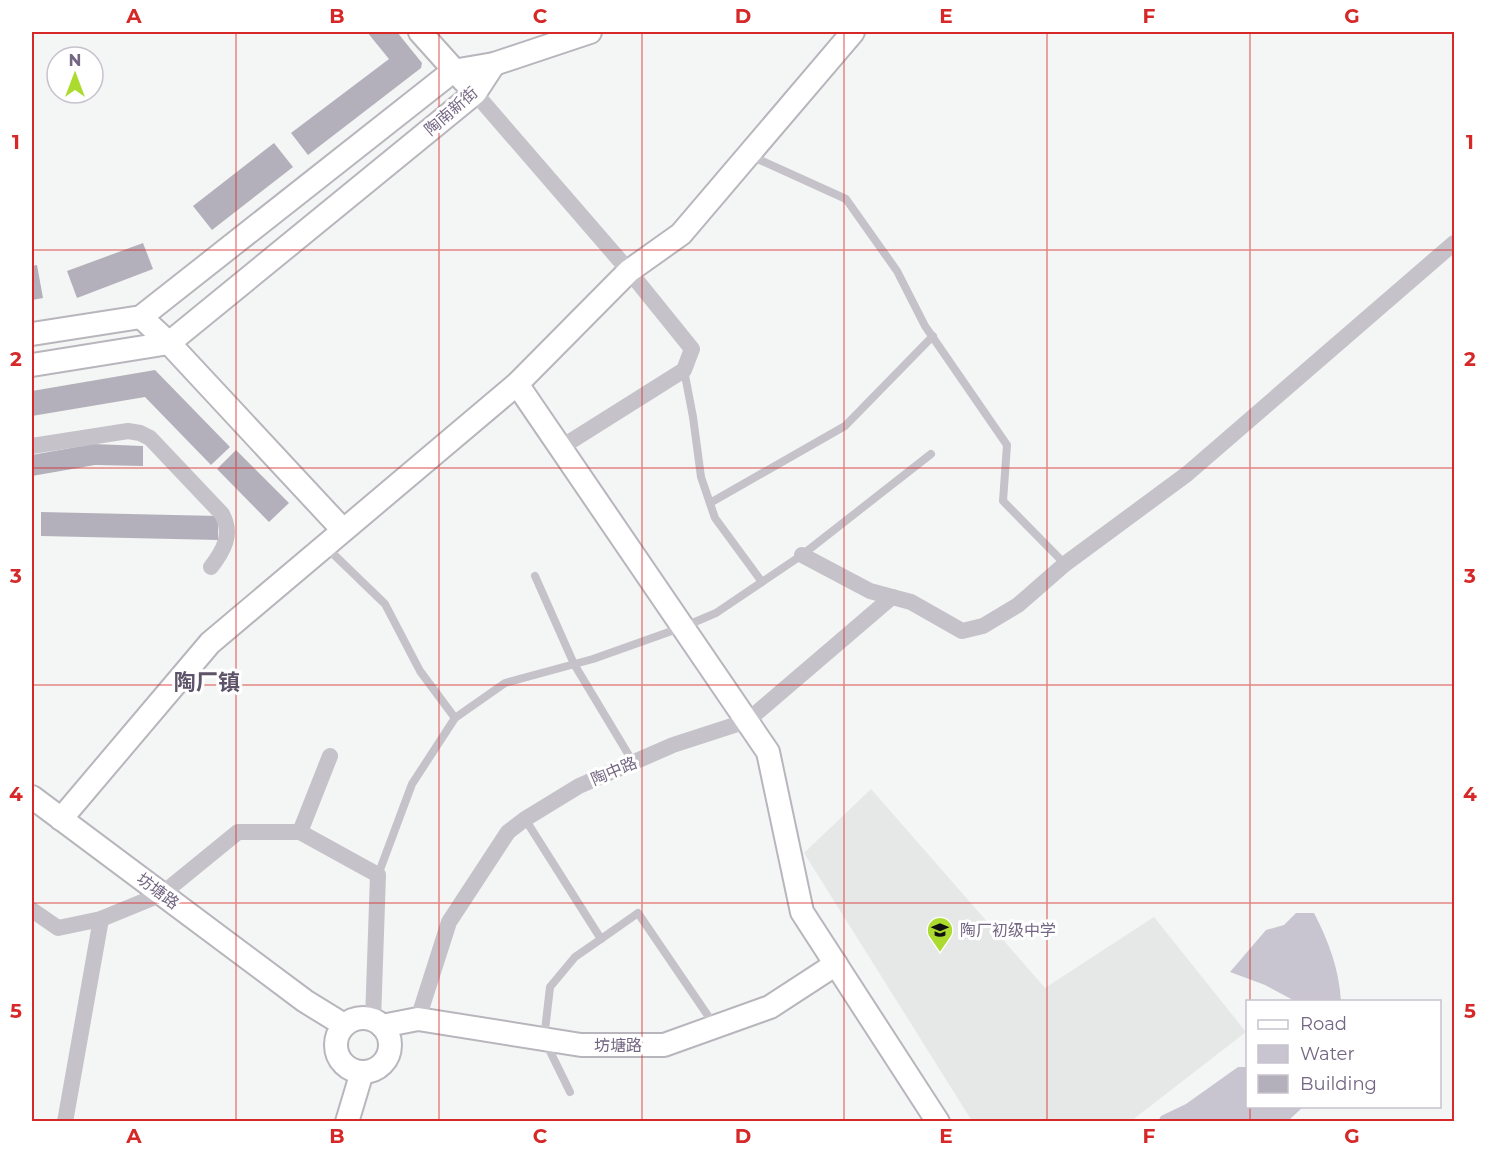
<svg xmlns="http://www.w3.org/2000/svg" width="1486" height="1153" viewBox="0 0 1486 1153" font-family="Montserrat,'Noto Sans SC',sans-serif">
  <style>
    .built { fill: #e6e7e7 }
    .water { fill: #c8c5d1 }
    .building { fill: #b4b0bb }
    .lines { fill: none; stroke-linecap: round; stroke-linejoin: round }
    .secondary-casing { stroke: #b9b5bd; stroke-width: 26 }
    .lane { stroke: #c5c2c9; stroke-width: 8 }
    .street { stroke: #c5c2c9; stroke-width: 16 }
    .secondary { stroke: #fff; stroke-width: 22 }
    .grid { fill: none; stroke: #d62828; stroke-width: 1.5; stroke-opacity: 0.55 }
    .labels { text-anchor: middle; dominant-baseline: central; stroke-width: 6; stroke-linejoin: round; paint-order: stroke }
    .street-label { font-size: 16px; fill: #746783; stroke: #fff }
    .poi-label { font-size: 16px; fill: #746783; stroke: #fff; text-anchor: start }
    .district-label { font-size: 22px; font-weight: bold; fill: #5e5469; stroke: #fff }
    .neatline { fill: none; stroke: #d62828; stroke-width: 2 }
    .grid-label { font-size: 20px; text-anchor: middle; font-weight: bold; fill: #d62828 }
  </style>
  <rect width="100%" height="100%" fill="#f3f6f4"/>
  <path class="built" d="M871,789L1045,988L1154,917L1246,1032L1131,1121H972L804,853Z"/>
  <g class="water">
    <path d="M1296,913H1314C1329,942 1339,969 1341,1001H1295L1265,985L1230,972L1266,930L1284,925Z"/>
    <path d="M1238,1067H1247L1248,1106L1303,1107L1288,1121H1158L1161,1116L1186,1104Z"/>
  </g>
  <g class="building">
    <path d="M367,32H397L422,63L421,68L308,155L291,133L389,59Z"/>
    <path d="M274,143L293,167L212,230L193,206Z"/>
    <path d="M143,243L153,269L77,298L67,271Z"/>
    <path d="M37,265L43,298L32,300V266Z"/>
    <path d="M155,370L230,447L211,465L145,397L32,416V391Z"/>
    <path d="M93,444L143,446V466L95,465L32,476V455Z"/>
    <path d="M236,450L289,503L269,522L217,469Z"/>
    <path d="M41,512L218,516V540L41,536Z"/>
  </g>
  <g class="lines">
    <g class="secondary-casing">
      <g id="secondary">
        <path d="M420,32L464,81"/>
        <path d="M141,317L169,343L343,530"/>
        <path d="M32,334L141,317L453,71L494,64L590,32"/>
        <path d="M32,365L169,343L475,93L494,64"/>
        <path d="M517,384L768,752L802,912L938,1122"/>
        <path d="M32,797L305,1001L344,1025"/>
        <path d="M61,819L210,643L517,384L629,271L681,234L853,32"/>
        <circle cx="363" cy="1045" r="27"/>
        <path d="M382,1026L418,1019L581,1045H664L770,1007L836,964"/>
        <path d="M347,1122L362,1072"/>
      </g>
    </g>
    <g class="lane">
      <path d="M751,156L846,199L897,271L925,326L1007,445L1003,501L1065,564"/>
      <path d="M684,370L693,417L701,477L715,518L762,582"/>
      <path d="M710,503L845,426L933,336"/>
      <path d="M325,546L385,604L420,671L455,718"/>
      <path d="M535,576L574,664L633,762"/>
      <path d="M525,819L601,939L638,913L715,1026"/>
      <path d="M378,875L412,784L455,718L505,683L593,659L683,627L716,613L802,555L931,454"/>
      <path d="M570,1092L544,1039L550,987L575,957L601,939"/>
    </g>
    <g class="street">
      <path d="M475,93L629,271L692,349L684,370L560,448"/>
      <path d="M32,446L128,431L140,433L150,438L222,514C233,534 224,550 211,567"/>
      <path d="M802,555L870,591L911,602L962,631L983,626L1018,605L1065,564L1187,474L1454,243"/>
      <path d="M300,832L330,756"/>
      <path d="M32,910L58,928L101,919L162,894L238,832H300L378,875L373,1020"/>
      <path d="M418,1019L449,922L508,832L525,819L579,786L673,745L747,721L892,597"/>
      <path d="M65,1122L101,919"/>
    </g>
    <use href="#secondary" class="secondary"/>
  </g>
  <path class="grid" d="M236,32V1122M439,32V1122M642,32V1122M844,32V1122M1047,32V1122M1250,32V1002M32,250H1454M32,468H1454M32,685H1454M32,903H1454M1250,1106V1122"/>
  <defs>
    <g id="school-pin" transform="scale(1.35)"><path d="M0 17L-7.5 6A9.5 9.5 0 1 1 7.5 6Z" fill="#acdb2f" stroke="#fff"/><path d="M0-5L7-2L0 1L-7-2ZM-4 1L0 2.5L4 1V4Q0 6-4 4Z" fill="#111"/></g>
  </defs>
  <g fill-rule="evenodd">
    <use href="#school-pin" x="940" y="930"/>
  </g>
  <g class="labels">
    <g class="street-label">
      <text transform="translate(451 111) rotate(-41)">陶南新街</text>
      <text transform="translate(614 771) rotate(-23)">陶中路</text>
      <text transform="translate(158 891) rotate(37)">坊塘路</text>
      <text x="618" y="1045">坊塘路</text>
    </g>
    <g class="poi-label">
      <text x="960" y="930">陶厂初级中学</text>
    </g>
    <g class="district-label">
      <text x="207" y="682">陶厂镇</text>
    </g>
  </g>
  <rect width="1486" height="1153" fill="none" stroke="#ffffff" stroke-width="66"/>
  <rect x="1246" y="1000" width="195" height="108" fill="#ffffff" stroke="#c7c2cd" stroke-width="1.5"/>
  <rect x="1258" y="1020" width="30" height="9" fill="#ffffff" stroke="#c7c2cd" stroke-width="1.5"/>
  <text x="1300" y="1030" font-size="18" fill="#746783">Road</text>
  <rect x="1258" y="1045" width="30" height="18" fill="#c8c5d1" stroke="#c7c2cd" stroke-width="1.5"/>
  <text x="1300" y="1060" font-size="18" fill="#746783">Water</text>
  <rect x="1258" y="1075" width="30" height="18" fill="#b4b0bb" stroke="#c7c2cd" stroke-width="1.5"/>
  <text x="1300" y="1090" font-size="18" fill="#746783">Building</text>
  <g transform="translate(75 75)"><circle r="28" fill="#ffffff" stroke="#c7c2cd" stroke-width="1.5"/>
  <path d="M0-4.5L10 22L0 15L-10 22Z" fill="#acdb2f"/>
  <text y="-9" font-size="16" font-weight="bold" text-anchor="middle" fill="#746783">N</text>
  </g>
  <rect x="33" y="33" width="1420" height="1087" class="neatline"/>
  <g class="grid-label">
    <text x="134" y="23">A</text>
    <text x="337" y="23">B</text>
    <text x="540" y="23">C</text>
    <text x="743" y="23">D</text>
    <text x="946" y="23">E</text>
    <text x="1149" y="23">F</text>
    <text x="1352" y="23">G</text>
    <text x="16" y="149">1</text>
    <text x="1470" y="149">1</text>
    <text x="16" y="366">2</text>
    <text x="1470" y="366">2</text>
    <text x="16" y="583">3</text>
    <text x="1470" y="583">3</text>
    <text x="16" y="801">4</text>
    <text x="1470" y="801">4</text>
    <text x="16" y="1018">5</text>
    <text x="1470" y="1018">5</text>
    <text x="134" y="1143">A</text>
    <text x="337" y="1143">B</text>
    <text x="540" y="1143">C</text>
    <text x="743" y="1143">D</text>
    <text x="946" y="1143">E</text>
    <text x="1149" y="1143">F</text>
    <text x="1352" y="1143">G</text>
  </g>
</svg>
